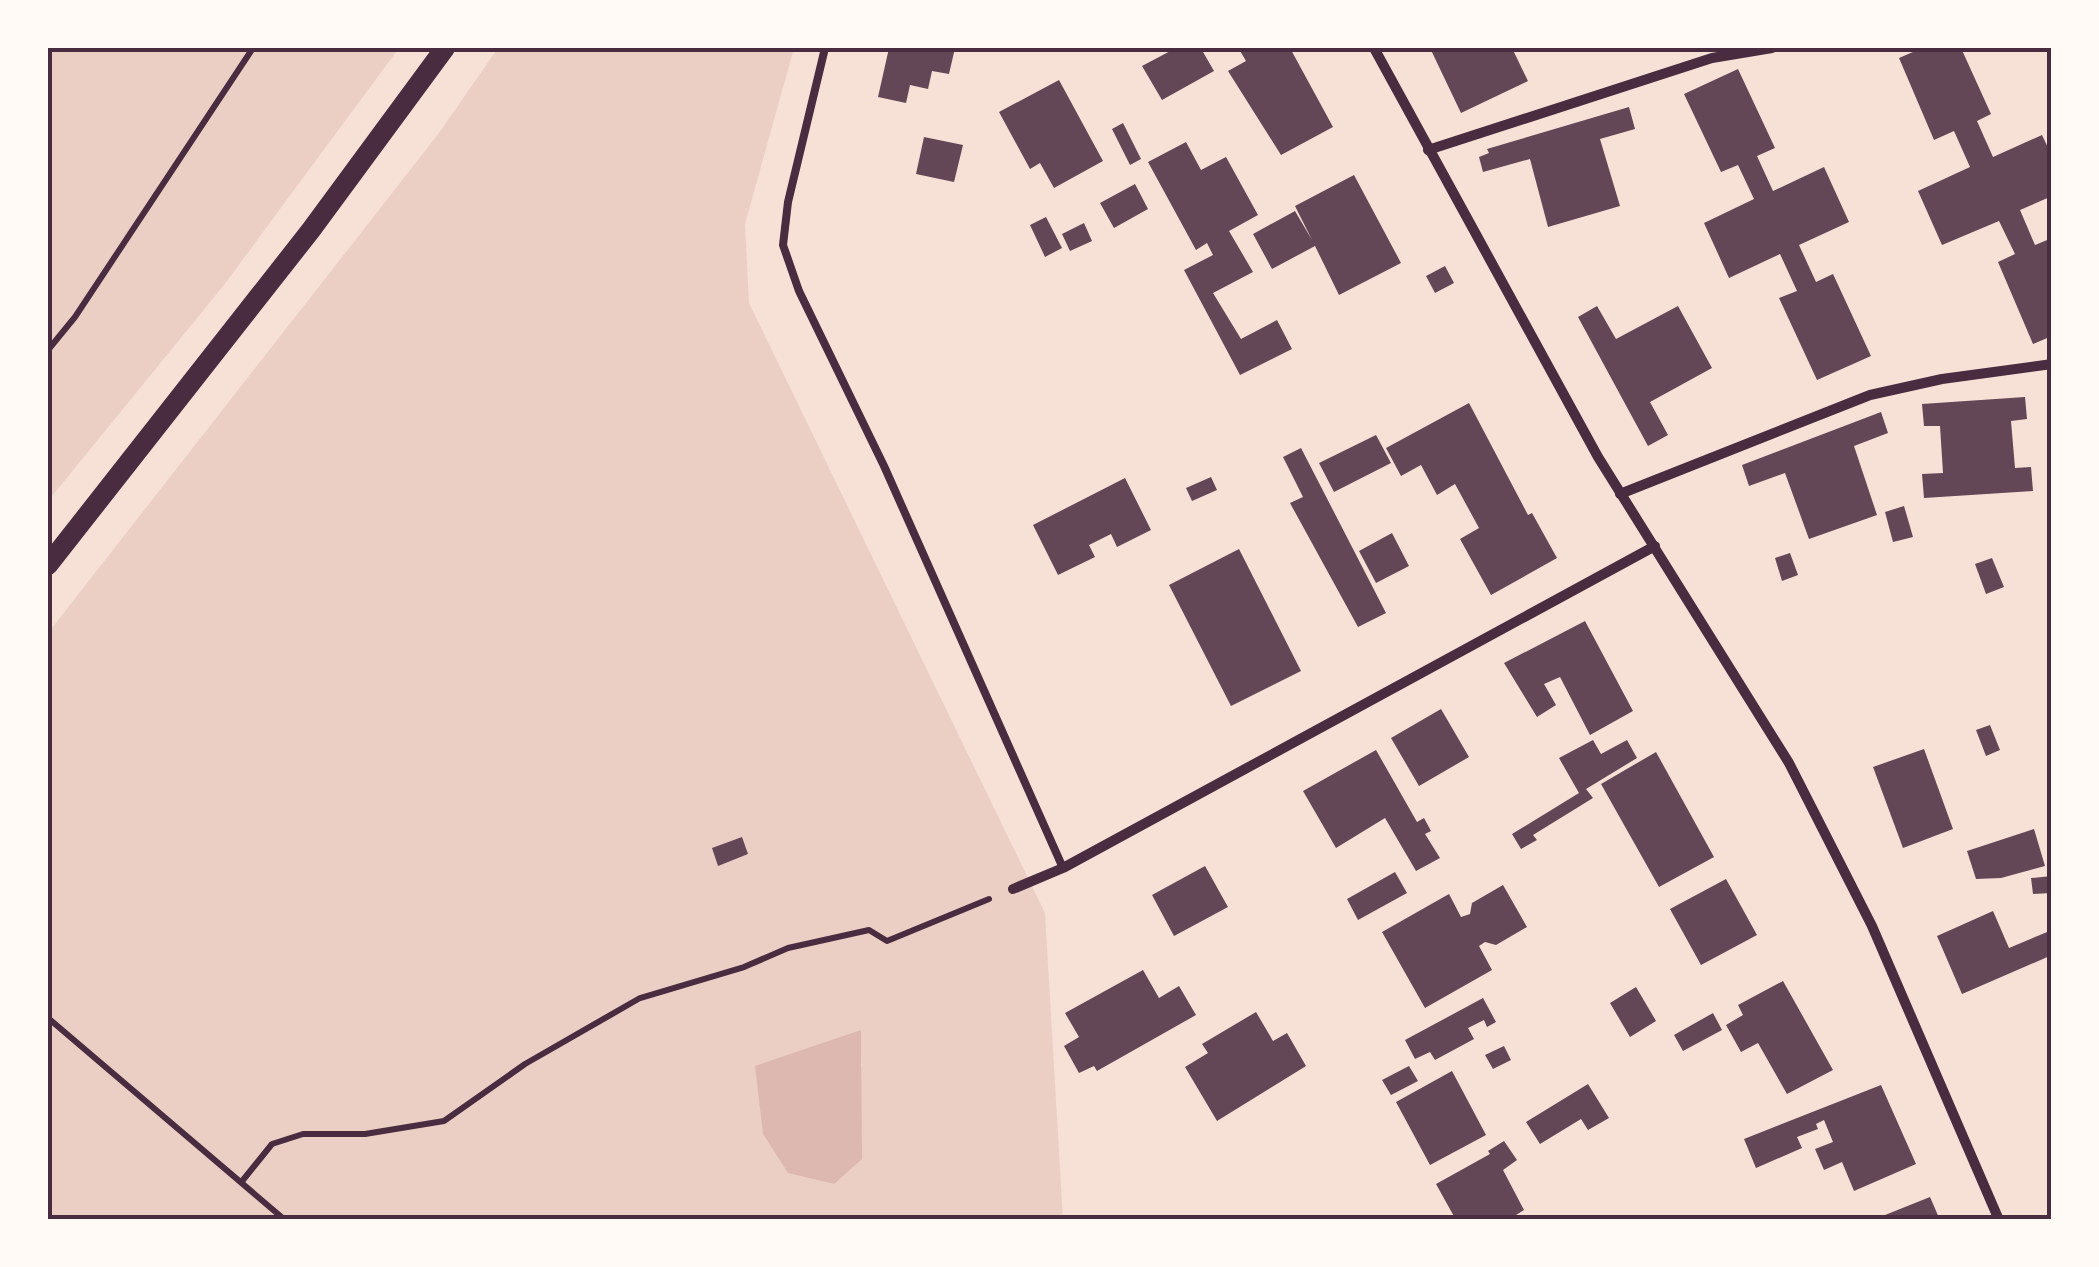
<svg xmlns="http://www.w3.org/2000/svg" width="2099" height="1267" viewBox="0 0 2099 1267" font-family="Mulish,sans-serif">
  <style>
    .green { fill: #ebcfc5; fill-rule: evenodd }
    .water { fill: #dcb8b0 }
    .building { fill: #644757 }
    .lines { fill: none; stroke-linecap: round; stroke-linejoin: round }
    .path { stroke: #4a2c40; stroke-width: 6 }
    .service { stroke: #4a2c40; stroke-width: 8 }
    .minor { stroke: #4a2c40; stroke-width: 10 }
    .secondary { stroke: #4a2c40; stroke-width: 20 }
    .neatline { fill: none; stroke: #4a2c40; stroke-width: 4 }
  </style>
  <rect width="100%" height="100%" fill="#f7e1d7"/>
  <g class="green">
    <path d="M48,48H399L224,285L48,501Z"/>
    <path d="M498,48H794L745,224L749,303L1045,913L1063,1219H48V633L439,133ZM860,1031L862,1064L834,1184L788,1172L763,1134L808,1049Z"/>
  </g>
  <path class="water" d="M861,1030L862,1159L834,1184L788,1173L763,1134L755,1066Z"/>
  <g class="building">
    <path d="M889,48H955L949,74L932,71L928,89L910,85L906,103L878,97Z"/>
    <path d="M1176,48H1212L1203,52L1214,71L1162,100L1142,66Z"/>
    <path d="M1243,48H1290L1333,127L1281,155L1228,71L1246,61L1239,49Z"/>
    <path d="M1430,48H1512L1528,81L1461,113Z"/>
    <path d="M1922,48H1961L1991,114L1977,121L1993,157L2042,135L2052,156V196L2020,210L2035,245L2052,238V336L2033,344L1998,262L2015,254L1999,221L1942,245L1918,191L1970,167L1954,131L1934,140L1899,58Z"/>
    <path d="M1738,69L1775,148L1757,156L1773,191L1824,167L1849,222L1799,245L1816,282L1833,274L1871,356L1817,380L1779,298L1797,291L1780,254L1729,278L1704,223L1754,199L1738,165L1721,172L1684,94Z"/>
    <path d="M1059,80L1103,161L1054,188L1040,163L1030,169L999,112Z"/>
    <path d="M1629,107L1635,129L1600,139L1620,206L1548,227L1530,159L1483,172L1479,157L1489,153L1487,149Z"/>
    <path d="M1123,123L1141,159L1130,165L1112,129Z"/>
    <path d="M924,137L963,145L954,182L916,174Z"/>
    <path d="M1186,142L1201,170L1226,157L1258,215L1229,231L1253,272L1213,293L1241,339L1277,320L1292,349L1240,375L1184,270L1213,255L1207,243L1196,250L1148,162Z"/>
    <path d="M1354,175L1401,263L1339,295L1315,246L1272,269L1253,234L1295,211L1312,240L1295,206Z"/>
    <path d="M1135,184L1148,209L1114,228L1100,203Z"/>
    <path d="M1046,217L1062,248L1045,257L1030,225Z"/>
    <path d="M1084,223L1092,241L1070,251L1062,234Z"/>
    <path d="M1445,266L1454,283L1435,293L1426,276Z"/>
    <path d="M1597,306L1616,339L1678,306L1712,368L1650,402L1668,435L1648,446L1578,317Z"/>
    <path d="M2025,397L2027,419L2011,421L2015,468L2031,467L2033,491L1924,498L1922,474L1943,473L1940,426H1924L1922,404Z"/>
    <path d="M1469,403L1528,515L1532,513L1557,558L1491,595L1460,539L1479,528L1455,484L1437,495L1421,465L1401,476L1386,448Z"/>
    <path d="M1881,412L1888,433L1854,446L1877,515L1809,539L1785,473L1749,486L1742,465Z"/>
    <path d="M1376,435L1391,463L1334,492L1319,463Z"/>
    <path d="M1301,448L1386,613L1358,627L1290,503L1303,497L1283,457Z"/>
    <path d="M1211,477L1217,490L1192,501L1186,488Z"/>
    <path d="M1125,478L1151,530L1117,547L1111,534L1089,545L1095,557L1058,575L1033,525Z"/>
    <path d="M1904,506L1913,537L1893,542L1885,512Z"/>
    <path d="M1392,533L1409,566L1376,583L1359,551Z"/>
    <path d="M1239,549L1301,671L1231,706L1169,585Z"/>
    <path d="M1790,553L1798,575L1782,581L1775,558Z"/>
    <path d="M1992,558L2004,587L1986,594L1975,564Z"/>
    <path d="M1585,621L1633,711L1590,735L1560,677L1544,684L1556,705L1537,717L1504,663Z"/>
    <path d="M1441,709L1469,757L1419,786L1391,738Z"/>
    <path d="M1990,725L2000,750L1986,756L1976,730Z"/>
    <path d="M1593,740L1601,754L1627,740L1637,758L1586,789L1593,798L1533,835L1537,840L1521,849L1512,834L1579,793L1559,758Z"/>
    <path d="M1924,749L1953,829L1903,848L1873,767Z"/>
    <path d="M1376,750L1417,822L1424,818L1431,831L1425,834L1440,858L1416,871L1385,818L1336,848L1303,791Z"/>
    <path d="M1656,752L1714,857L1659,887L1601,784Z"/>
    <path d="M2034,829L2045,866L2001,878L1976,879L1967,851Z"/>
    <path d="M742,837L748,854L718,866L712,848Z"/>
    <path d="M1205,866L1228,907L1174,936L1152,895Z"/>
    <path d="M1395,872L1407,893L1358,920L1347,899Z"/>
    <path d="M2052,876V893L2033,894L2031,878Z"/>
    <path d="M1726,879L1757,935L1701,965L1670,909Z"/>
    <path d="M1503,885L1527,927L1496,945L1485,942L1479,946L1492,970L1425,1008L1382,932L1449,894L1461,917L1470,914L1472,903Z"/>
    <path d="M1993,911L2009,948L2052,930V955L1962,994L1937,936Z"/>
    <path d="M1143,970L1159,998L1179,986L1196,1015L1097,1071L1094,1066L1079,1073L1064,1046L1079,1037L1065,1013Z"/>
    <path d="M1783,981L1833,1070L1787,1094L1758,1043L1741,1052L1726,1025L1743,1015L1738,1005Z"/>
    <path d="M1636,987L1656,1021L1630,1037L1610,1003Z"/>
    <path d="M1483,998L1496,1022L1487,1027L1484,1020L1468,1028L1474,1039L1435,1060L1430,1052L1415,1059L1405,1040Z"/>
    <path d="M1256,1012L1273,1041L1287,1033L1306,1066L1217,1121L1185,1067L1208,1053L1202,1044Z"/>
    <path d="M1713,1013L1722,1030L1683,1051L1674,1035Z"/>
    <path d="M1504,1046L1511,1060L1493,1069L1485,1055Z"/>
    <path d="M1409,1066L1418,1081L1391,1095L1382,1080Z"/>
    <path d="M1452,1071L1486,1135L1430,1165L1396,1102Z"/>
    <path d="M1588,1084L1609,1118L1588,1130L1581,1119L1540,1144L1526,1122Z"/>
    <path d="M1881,1085L1916,1164L1854,1191L1842,1162L1824,1170L1815,1149L1833,1142L1824,1120L1816,1124L1818,1129L1797,1137L1802,1148L1756,1168L1744,1139Z"/>
    <path d="M1504,1141L1517,1160L1503,1170L1524,1210L1508,1220H1456L1436,1184L1490,1154L1488,1151Z"/>
    <path d="M1930,1197L1940,1220H1875V1219Z"/>
  </g>
  <g class="lines">
    <g class="path">
      <path d="M48,350L75,317L253,48"/>
      <path d="M48,1018L285,1220"/>
      <path d="M243,1180L272,1144L303,1134H365L444,1121L525,1064L640,998L744,967L788,948L869,930L887,941L989,899"/>
    </g>
    <path class="service" d="M825,48L788,202L783,245L799,291L884,466L1063,868"/>
    <g class="minor">
      <path d="M1374,48L1598,457L1789,763L1872,926L1999,1220"/>
      <path d="M1428,150L1712,58L1772,48"/>
      <path d="M1620,494L1870,395L1942,379L2052,364"/>
      <path d="M1013,889L1063,868L1655,546"/>
    </g>
    <path class="secondary" d="M48,565L311,230L445,48"/>
  </g>
  <rect width="2099" height="1267" fill="none" stroke="#fffaf5" stroke-width="100"/>
  <rect x="50" y="50" width="1999" height="1167" class="neatline"/>
</svg>
